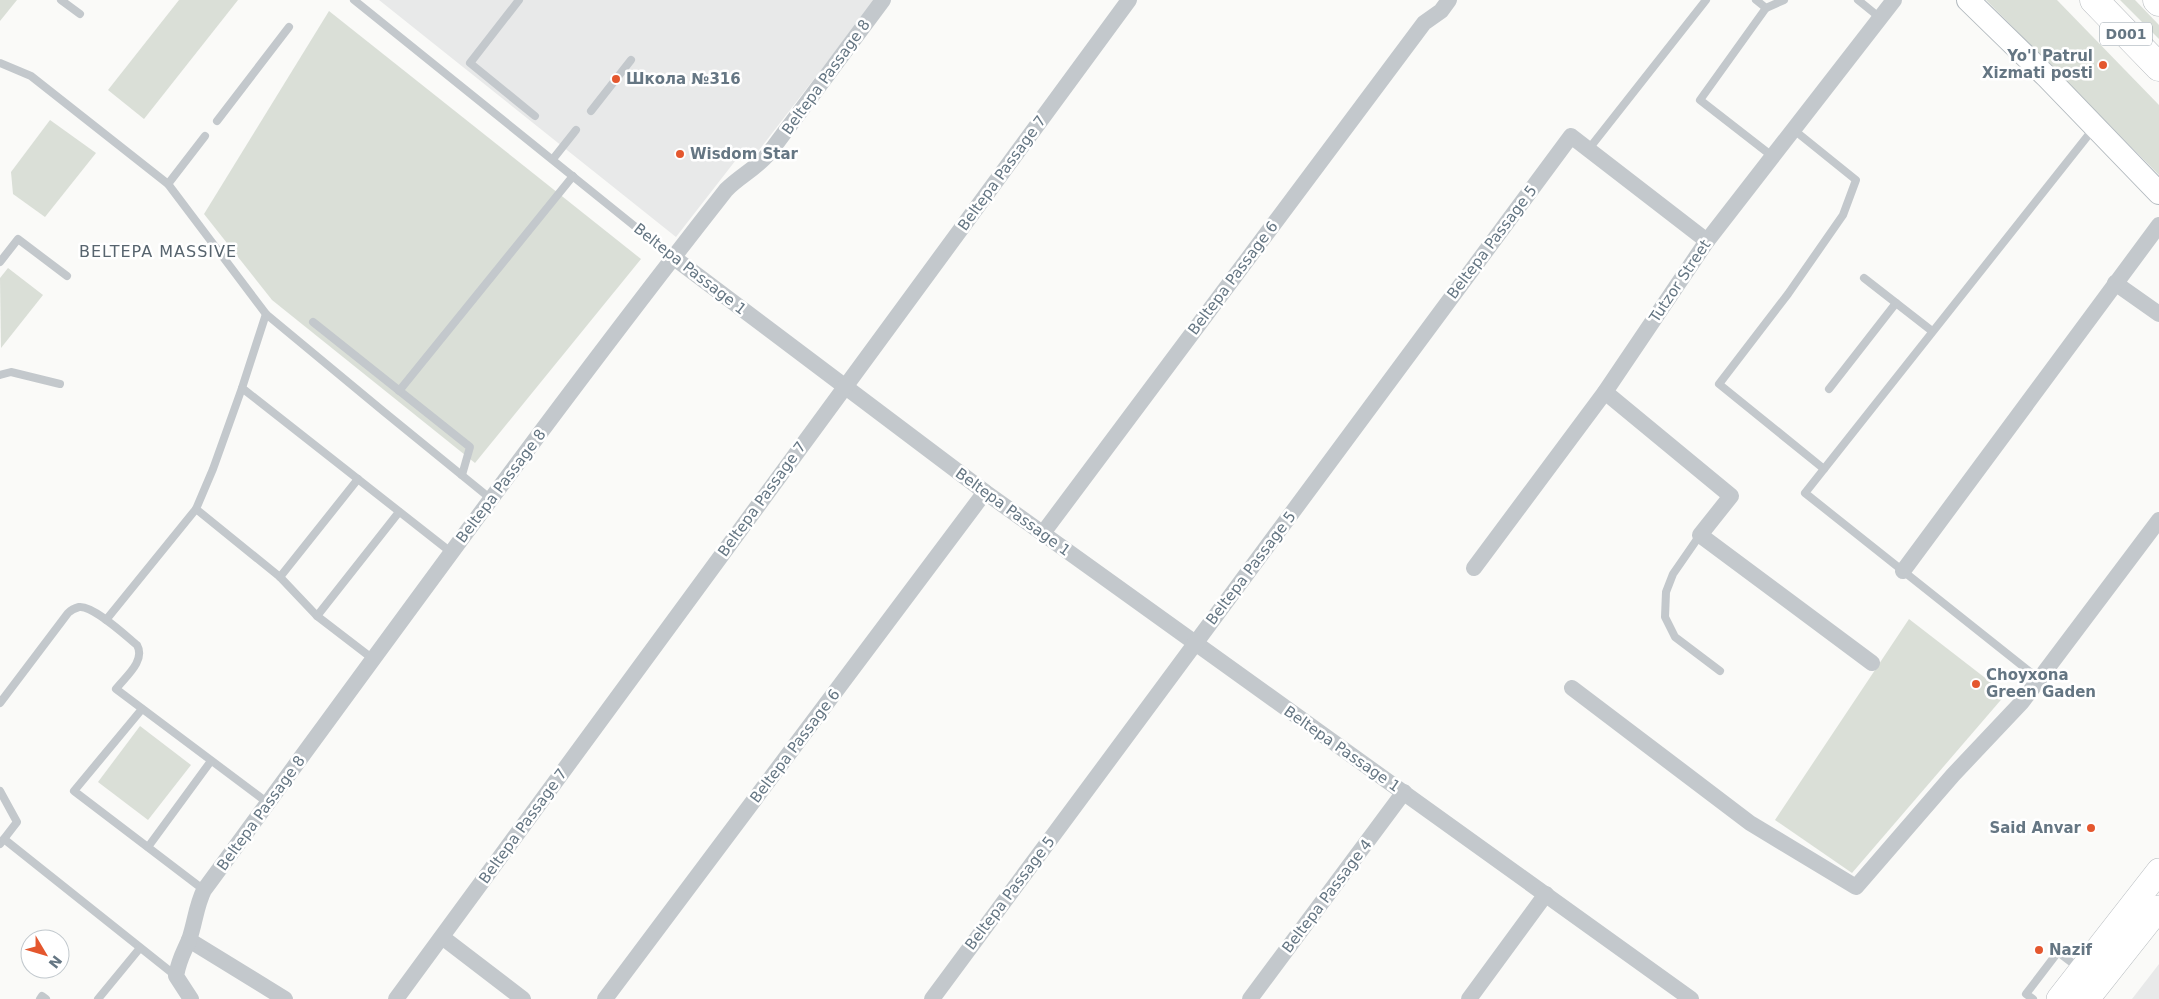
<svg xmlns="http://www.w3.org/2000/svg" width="2159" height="999" viewBox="0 0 2159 999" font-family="'DejaVu Sans',sans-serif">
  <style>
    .built { fill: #e8e9e9 }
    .green { fill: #dadfd7 }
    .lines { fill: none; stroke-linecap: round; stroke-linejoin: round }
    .secondary-casing { stroke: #b3babf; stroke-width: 24 }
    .primary-casing { stroke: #b5babe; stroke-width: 26 }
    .highway-casing { stroke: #b4b9bd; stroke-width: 29 }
    .lane { stroke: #c3c8cc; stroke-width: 8 }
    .street { stroke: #c3c8cc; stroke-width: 16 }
    .secondary { stroke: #fff; stroke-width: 22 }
    .primary { stroke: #fff; stroke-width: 25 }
    .highway { stroke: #fff; stroke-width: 28 }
    .poi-dot { fill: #e4572e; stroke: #fff; stroke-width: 2 }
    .labels { text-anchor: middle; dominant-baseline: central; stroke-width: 5; stroke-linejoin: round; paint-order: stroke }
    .shield { fill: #fff; stroke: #939fa8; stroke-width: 1 }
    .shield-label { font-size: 14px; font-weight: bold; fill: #657683 }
    .poi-label { font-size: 15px; font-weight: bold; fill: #657683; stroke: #fff; text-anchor: start }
    .street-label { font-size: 15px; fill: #657683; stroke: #fff }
    .neighbourhood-label { font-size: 16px; letter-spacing: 1px; fill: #57646e; stroke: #fff }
  </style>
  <rect width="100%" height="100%" fill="#fafaf8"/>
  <g class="built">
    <path d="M379,0H875L756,154L746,147L676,237Z"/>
    <path d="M2159,964V999H2132Z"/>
  </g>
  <g class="green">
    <path d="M0,0H17L0,21Z"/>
    <path d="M179,0H238L144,119L108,90Z"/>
    <path d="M1986,0H2057L2159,105V175Z"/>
    <path d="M2120,0H2135L2159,25V39Z"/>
    <path d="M329,11L641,259L475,463L272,300L204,214Z"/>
    <path d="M50,120L96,153L45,217L13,194L11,172Z"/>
    <path d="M8,268L43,295L1,348L0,278Z"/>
    <path d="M1909,619L2006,694L1852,873L1775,820Z"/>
    <path d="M140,726L191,765L148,820L98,782Z"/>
  </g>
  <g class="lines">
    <g class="secondary-casing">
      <path id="secondary" d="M1968,0L2047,77L2159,193"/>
    </g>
    <g class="primary-casing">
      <g id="primary">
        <path d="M2059,999L2159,871"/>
        <path d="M2087,999L2159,908"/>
      </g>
    </g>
    <g class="highway-casing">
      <g id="highway">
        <path d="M2094,0L2159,67"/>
        <path d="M2157,0L2159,2"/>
      </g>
    </g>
    <g class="lane">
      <path d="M61,0L80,14"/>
      <path d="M354,0L673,257"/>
      <path d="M519,0L470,63L535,116"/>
      <path d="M1756,0L1766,8L1784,0"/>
      <path d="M1858,0L1879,17"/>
      <path d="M1766,8L1700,100L1772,156"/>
      <path d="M0,63L31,76L168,184L266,314L383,411L491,499"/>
      <path d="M591,111L631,60"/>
      <path d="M217,121L289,27"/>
      <path d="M1794,130L1856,180L1843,215L1788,294L1719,384L1824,469"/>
      <path d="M1588,150L1706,0"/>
      <path d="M553,159L576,130"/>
      <path d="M168,184L205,136"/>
      <path d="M0,262L18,239L67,276"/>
      <path d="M1864,278L1932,331"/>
      <path d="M313,322L470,447L462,475"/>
      <path d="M0,375L11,372L60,384"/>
      <path d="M242,388L266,314"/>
      <path d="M1829,389L1896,303"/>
      <path d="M399,391L573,176"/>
      <path d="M1700,535L1673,574L1666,592L1665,617L1675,637L1720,671"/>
      <path d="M280,577L358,479"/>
      <path d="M317,616L399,512"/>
      <path d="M106,620L196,509"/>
      <path d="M373,659L317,616L280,577L196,509L213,469L242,388L452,553"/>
      <path d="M2040,680L1805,493L2094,128"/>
      <path d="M0,703L68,613C71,610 75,608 79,607C93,605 126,636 137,645C146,661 125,677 116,689L268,803"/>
      <path d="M142,709L74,791L204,890"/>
      <path d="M0,791L17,822L0,844"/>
      <path d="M4,839L176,976"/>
      <path d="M148,847L211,761"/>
      <path d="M40,999L42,996L46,999"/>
      <path d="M98,999L140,948"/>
      <path d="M2033,999L2026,994L2058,952L2079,968"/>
    </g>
    <g class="street">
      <path d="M673,257L985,492L1691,999"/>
      <path d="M2115,283L2159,314"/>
      <path d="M1605,392L1731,496L1700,535L1872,663"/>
      <path d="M1043,533L1424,23L1441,11L1449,0"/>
      <path d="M1474,568L1605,392L1707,241L1894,0"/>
      <path d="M1903,571L2159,225"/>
      <path d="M1572,688L1750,823L1856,887L1953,775L2022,702L2159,520"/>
      <path d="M442,937L523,999"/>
      <path d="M189,940L285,999"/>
      <path d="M191,999L176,976C179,959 183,954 189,940C195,923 196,906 204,890C376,656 546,419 726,190C741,175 756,169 770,152L883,0"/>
      <path d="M396,999L1129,0"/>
      <path d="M605,999L985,492"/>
      <path d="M932,999L1571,136L1707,241"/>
      <path d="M1250,999L1404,792"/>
      <path d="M1469,999L1546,894"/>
    </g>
    <use href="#secondary" class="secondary"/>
    <use href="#primary" class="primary"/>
    <use href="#highway" class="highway"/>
  </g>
  <g class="poi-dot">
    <circle cx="2103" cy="65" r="5"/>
    <circle cx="616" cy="79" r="5"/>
    <circle cx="680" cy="154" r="5"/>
    <circle cx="1976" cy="684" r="5"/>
    <circle cx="2091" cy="828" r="5"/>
    <circle cx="2039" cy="950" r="5"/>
  </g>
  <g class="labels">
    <rect class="shield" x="2100" y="22.5" width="52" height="23" rx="4"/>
    <g class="shield-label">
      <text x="2126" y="34">D001</text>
    </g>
    <g class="poi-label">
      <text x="2093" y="56" text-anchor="end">Yo'l Patrul<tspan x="2093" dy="17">Xizmati posti</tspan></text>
      <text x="626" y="79">Школа №316</text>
      <text x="690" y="154">Wisdom Star</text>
      <text x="1986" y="675">Choyxona<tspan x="1986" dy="17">Green Gaden</tspan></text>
      <text x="2081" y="828" text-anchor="end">Said Anvar</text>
      <text x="2049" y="950">Nazif</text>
    </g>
    <g class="street-label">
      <text transform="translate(826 77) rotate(-54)">Beltepa Passage 8</text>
      <text transform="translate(1002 173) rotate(-54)">Beltepa Passage 7</text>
      <text transform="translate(1492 242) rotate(-53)">Beltepa Passage 5</text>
      <text transform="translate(690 269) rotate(38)">Beltepa Passage 1</text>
      <text transform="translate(1233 278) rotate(-53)">Beltepa Passage 6</text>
      <text transform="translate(1680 281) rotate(-56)">Tutzor Street</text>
      <text transform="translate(501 486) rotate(-53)">Beltepa Passage 8</text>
      <text transform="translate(762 499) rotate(-54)">Beltepa Passage 7</text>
      <text transform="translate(1013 512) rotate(36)">Beltepa Passage 1</text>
      <text transform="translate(1251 568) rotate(-53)">Beltepa Passage 5</text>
      <text transform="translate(795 746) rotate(-53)">Beltepa Passage 6</text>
      <text transform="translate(1342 749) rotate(35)">Beltepa Passage 1</text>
      <text transform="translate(261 813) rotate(-54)">Beltepa Passage 8</text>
      <text transform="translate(523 826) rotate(-54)">Beltepa Passage 7</text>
      <text transform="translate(1010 893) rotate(-53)">Beltepa Passage 5</text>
      <text transform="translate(1327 896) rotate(-53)">Beltepa Passage 4</text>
    </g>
    <g class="neighbourhood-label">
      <text x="158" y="251">BELTEPA MASSIVE</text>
    </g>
  </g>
  <g transform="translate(45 954) rotate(128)"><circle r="24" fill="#ffffff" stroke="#c1c8cd"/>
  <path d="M0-4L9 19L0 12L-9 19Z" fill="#e4572e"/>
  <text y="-8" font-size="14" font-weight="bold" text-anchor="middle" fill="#657683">N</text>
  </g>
</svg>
